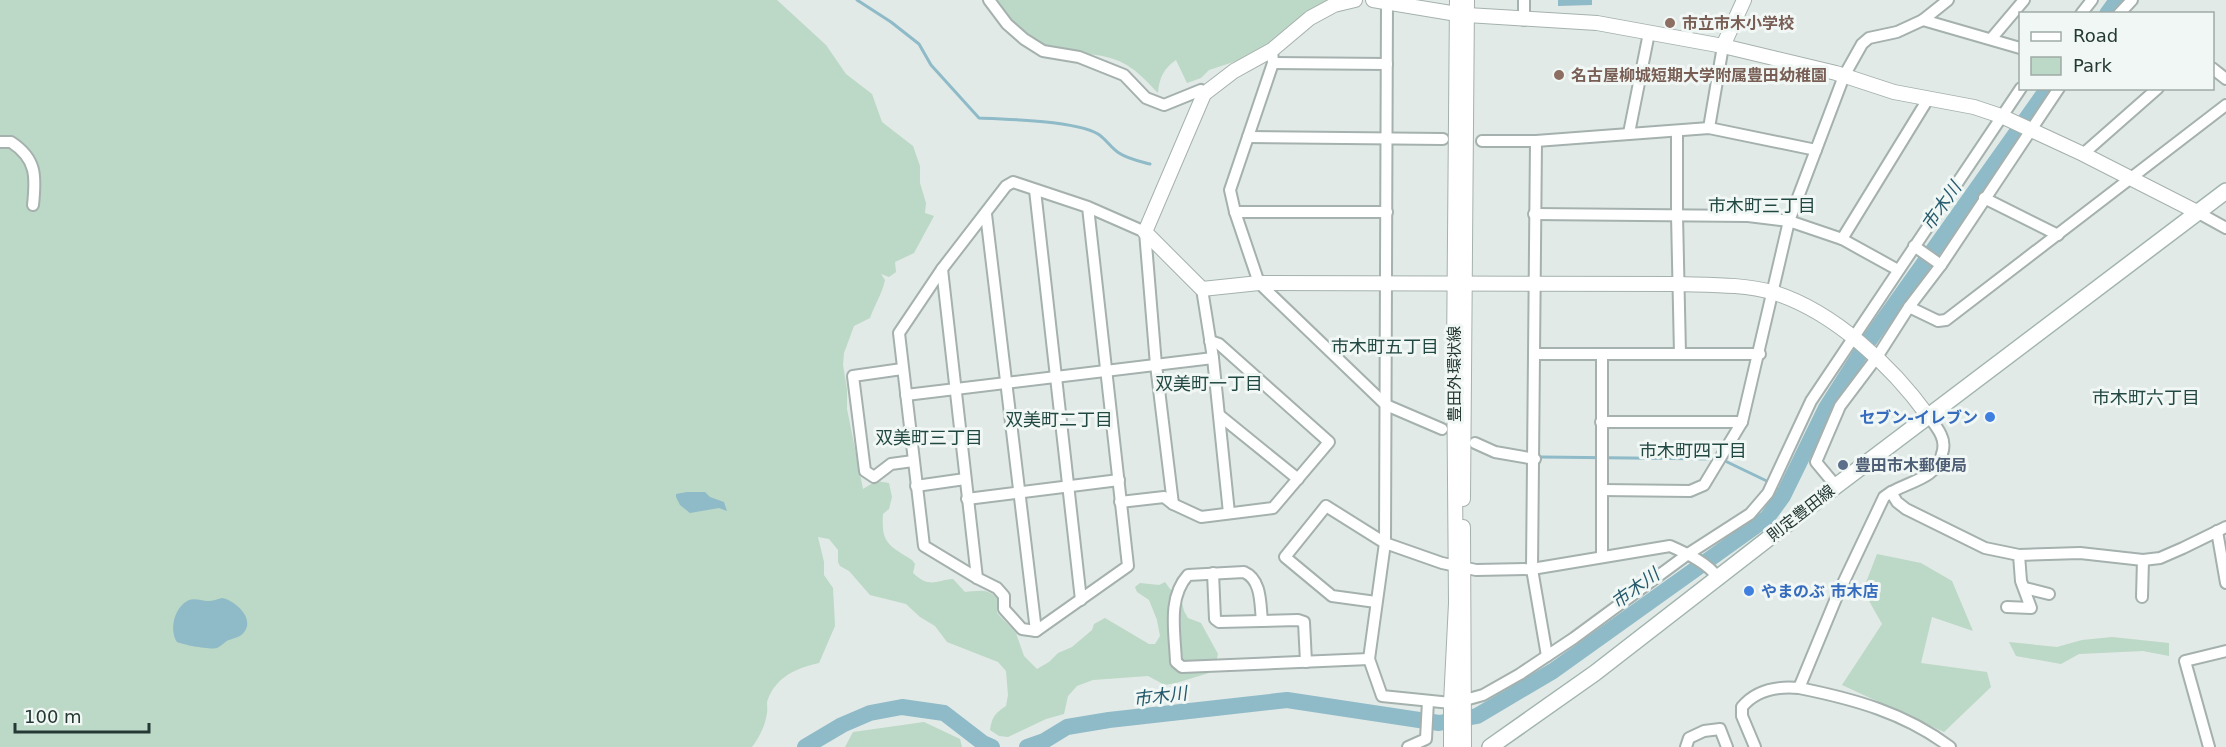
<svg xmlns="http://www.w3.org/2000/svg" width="2226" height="747" viewBox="0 0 2226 747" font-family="'DejaVu Sans','Noto Sans JP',sans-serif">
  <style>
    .green { fill: #bcd8c6 }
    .water { fill: #8fbac8 }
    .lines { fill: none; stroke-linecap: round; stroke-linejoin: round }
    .stream { stroke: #8fbac8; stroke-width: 3 }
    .river { stroke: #8fbac8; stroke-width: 16 }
    .minor-casing { stroke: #a5b1ae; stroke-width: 14 }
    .tertiary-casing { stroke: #a5b1ae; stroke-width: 16 }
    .secondary-casing { stroke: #a2b4af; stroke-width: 18 }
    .minor { stroke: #fff; stroke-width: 10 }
    .tertiary { stroke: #fff; stroke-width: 14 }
    .secondary { stroke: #fff; stroke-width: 15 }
    .education-dot { fill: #8d6e63; stroke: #f1f7f4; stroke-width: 2 }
    .shop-dot { fill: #3f7fe0; stroke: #f1f7f4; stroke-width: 2 }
    .service-dot { fill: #5c6f8a; stroke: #f1f7f4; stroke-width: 2 }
    .labels { text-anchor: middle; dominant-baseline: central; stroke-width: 6; stroke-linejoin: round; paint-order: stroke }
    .education-label { font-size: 16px; font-weight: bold; fill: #785e54; stroke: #f1f7f4; text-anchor: start }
    .street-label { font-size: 16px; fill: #243834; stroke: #f1f7f4 }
    .shop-label { font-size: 16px; font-weight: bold; fill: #366cbe; stroke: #f1f7f4; text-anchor: end }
    .service-label { font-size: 16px; font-weight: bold; fill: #4e5e75; stroke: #f1f7f4; text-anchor: start }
    .neighbourhood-label { font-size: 18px; fill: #224842; stroke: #f1f7f4 }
    .water-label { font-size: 18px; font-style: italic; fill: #255a6c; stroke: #f1f7f4 }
  </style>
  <rect width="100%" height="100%" fill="#e1eae7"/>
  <g class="green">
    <path d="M0,0H777L826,45L846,74L872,94L882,122L913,146L920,166V183L926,203L925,213L934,216L914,253L895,262L896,272L889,277L881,274L885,280C882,294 875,304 870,318L854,326L844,353L843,365L847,389V409L863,489L876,481L889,483L892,497L889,509L883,514C881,544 889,545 912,560L915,564L913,573C930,589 936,580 953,579L965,592C977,591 988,588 997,598V613L1016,633L1024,656L1037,669L1049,662L1058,653L1072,647L1092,630L1094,624L1105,618L1149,644H1155L1160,636L1157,620L1149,600L1137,592L1135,587L1140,583L1159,585L1165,582L1170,589L1180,595L1184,611L1188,618L1201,623L1218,654L1215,666L1209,673L1176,683L1165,685L1148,676L1093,680L1077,686L1068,696L1064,714L1046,719L1008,737L999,736L990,730C992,717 995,713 1006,706L1008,695L1006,671L998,662L947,642L935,626L920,617L906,604L870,595L849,571L840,566L838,562V550L829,539L818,537L824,562V575L833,588L835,626L819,663C797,668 777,676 768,699C766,703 768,708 767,713C765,726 760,736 752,747H0Z"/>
    <path d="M992,0H1330L1258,54L1209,70L1201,78L1187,83L1176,60C1164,68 1159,78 1158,93C1138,72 1126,59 1096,55C1084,53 1071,54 1059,50C1032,42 1011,20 992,0Z"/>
    <path d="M1877,554L1921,563L1952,581L1973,631L1932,617L1921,663L1987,672L1991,687L1944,732L1842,685L1882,624L1863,590Z"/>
    <path d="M2112,637L2169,643V656L2143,651L2079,654L2061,664L2016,656L2009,642L2057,647L2082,640Z"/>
    <path d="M924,722L960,739L962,747H845L853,732Z"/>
  </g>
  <g class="water">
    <path d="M1558,0H1592V5L1558,6Z"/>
    <path d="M687,492H705L710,497L724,502L727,511L719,508L690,513L680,505L676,497V494Z"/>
    <path d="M222,598C235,600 254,618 245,631C241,637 235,638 229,640C225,641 222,646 217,648C211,650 184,645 177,642C169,630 174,607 189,600C195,598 202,601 208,601C213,601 217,599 222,598Z"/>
  </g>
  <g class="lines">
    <g class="stream">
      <path d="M857,0L891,22L919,44L931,65L979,118C1006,119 1076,121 1098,134C1106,139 1111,148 1119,153C1128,159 1139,161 1150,164"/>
      <path d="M1541,457L1717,459"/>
      <path d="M1723,460L1773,484L1783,496"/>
    </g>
    <g class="river">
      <path d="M2107,14L2117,0"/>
      <path d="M805,747L842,725L870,713L902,707L944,713L983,743L992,747"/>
      <path d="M1027,747L1044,741L1067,727L1109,720L1287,700L1439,723L1477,716L1553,671L1767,518L1783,496L1826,408L1868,342L2048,88"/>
    </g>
    <g class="minor-casing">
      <g id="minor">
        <path d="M989,0L1007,24L1024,39L1043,51L1079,57L1124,75L1146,98L1164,105L1201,90L1204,94"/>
        <path d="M1387,1L1385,543L1369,659L1382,696L1451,703"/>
        <path d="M2081,14L2092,0"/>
        <path d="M2119,14L2132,0"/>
        <path d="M1524,20V0"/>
        <path d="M1923,20L2020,48"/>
        <path d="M1991,39L2024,0"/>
        <path d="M1272,50L1273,63L1230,190L1235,212L1259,283L1386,405L1442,429"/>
        <path d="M1273,63L1387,64"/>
        <path d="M2212,68L2226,79"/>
        <path d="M1709,128L1723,46"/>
        <path d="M1677,131V215L1680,354"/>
        <path d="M1629,133L1649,33"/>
        <path d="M1248,137L1443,139"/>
        <path d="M1482,141H1536L1709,128L1816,150"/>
        <path d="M1536,141L1532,569L1547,656"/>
        <path d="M0,142H11C37,159 36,177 33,205"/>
        <path d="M2083,154L2158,88"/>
        <path d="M1035,190L1081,600"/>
        <path d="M1984,198L2058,235"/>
        <path d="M1088,207L1128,566L1036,631L1022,629L1004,609V596L997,588L977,578L924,546L899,333L942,269L1006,186L1013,182L1088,207L1145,232L1156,365L1173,504"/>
        <path d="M1235,212H1387"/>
        <path d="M2197,212L2226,228"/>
        <path d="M986,214L1036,631"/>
        <path d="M1534,214L1748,216L1789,221L1842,239L1898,270"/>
        <path d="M1842,239L1928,99"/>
        <path d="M1914,246L1941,265"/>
        <path d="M942,269L977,578"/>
        <path d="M1202,289L1213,358L1229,513"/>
        <path d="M1909,307L1938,321L1946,320L2226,105"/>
        <path d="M1534,354H1760"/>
        <path d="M902,369L853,376L865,471L874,477L891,464L913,461"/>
        <path d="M906,395L1213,358"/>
        <path d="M1219,415L1298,479"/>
        <path d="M1601,422H1742"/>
        <path d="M1475,443L1495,452L1535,459"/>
        <path d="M916,486L965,479"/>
        <path d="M1836,486L1816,462L1840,406L1877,357L1909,307L1941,265L2059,88"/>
        <path d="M1602,490L1690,491L1704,485L1742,422L1789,221L1844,76L1862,44L1869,38L1897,32L1923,20L1948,0"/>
        <path d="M1891,492L1897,502L1906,509L1985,548L2019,555L2080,553L2143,560L2160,558L2183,548L2226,527"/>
        <path d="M967,499L1119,480"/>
        <path d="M1120,502L1164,497L1173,504L1201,517L1273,508L1329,442L1219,344L1210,341"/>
        <path d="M2217,531L2226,583"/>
        <path d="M1602,556V354"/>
        <path d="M1213,573L1215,619L1219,622L1298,620L1304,622L1306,662"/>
        <path d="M2025,588L2049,594"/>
        <path d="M2142,597L2143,560"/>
        <path d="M1376,602L1332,596L1285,557L1326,506L1385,543L1442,563L1476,570L1532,569L1670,546C1688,554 1708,563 1719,579"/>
        <path d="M2007,607L2031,608L2021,581L2019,555"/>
        <path d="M1262,621C1260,604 1262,580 1244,572L1188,575C1167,598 1175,633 1176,662L1182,667L1369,659"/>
        <path d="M1799,688C1854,699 1905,713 1950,747"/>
        <path d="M1465,700L1483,695L1520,674L1574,638L1688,554L1750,514L1768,493L1811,401L2021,88"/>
        <path d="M1408,747L1426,739L1428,701"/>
        <path d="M1686,747L1689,738L1704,731L1720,729L1727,747"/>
        <path d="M1755,747L1742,716V707C1756,690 1777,686 1799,688L1837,596L1884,497C1902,482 1937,481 1942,454C1944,448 1944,441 1941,435C1938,428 1933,422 1928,416"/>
        <path d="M2209,747L2185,661L2226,651"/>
      </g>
    </g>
    <g class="tertiary-casing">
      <g id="tertiary">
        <path d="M1355,0L1334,5L1310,18L1272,50L1234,71L1204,94L1145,232L1202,289L1259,283L1678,284C1710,285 1744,284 1775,293C1834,312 1892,366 1928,416"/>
        <path d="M1373,0L1457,14"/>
        <path d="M1467,15L1597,23L1723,46L1836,73L1894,92L1974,107L2001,116L2083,154L2197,212"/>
        <path d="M1723,46L1744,0"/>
        <path d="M1463,499L1467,0"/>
        <path d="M1463,527L1464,747"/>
        <path d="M1451,747V703L1456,603L1454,357L1457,0"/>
      </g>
    </g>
    <g class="secondary-casing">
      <path id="secondary" d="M1490,747L1595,673L1836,486L2226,191"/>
    </g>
    <use href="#minor" class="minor"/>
    <use href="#tertiary" class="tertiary"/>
    <use href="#secondary" class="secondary"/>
  </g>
  <g class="education-dot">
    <circle cx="1670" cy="23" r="6"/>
    <circle cx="1559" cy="75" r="6"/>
  </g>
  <g class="shop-dot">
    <circle cx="1990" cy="417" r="6"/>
    <circle cx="1749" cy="591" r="6"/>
  </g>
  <circle class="service-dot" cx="1843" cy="465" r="6"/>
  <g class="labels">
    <g class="education-label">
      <text x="1682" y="23">市立市木小学校</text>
      <text x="1571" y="75">名古屋柳城短期大学附属豊田幼稚園</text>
    </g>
    <g class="street-label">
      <text transform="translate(1454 374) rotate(-90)">豊田外環状線</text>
      <text transform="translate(1801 513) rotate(-38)">則定豊田線</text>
    </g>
    <g class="shop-label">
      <text x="1978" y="417">セブン-イレブン</text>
      <text x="1761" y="591" text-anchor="start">やまのぶ 市木店</text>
    </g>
    <g class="service-label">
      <text x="1855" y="465">豊田市木郵便局</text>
    </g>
    <g class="neighbourhood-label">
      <text x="1762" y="205">市木町三丁目</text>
      <text x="1385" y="346">市木町五丁目</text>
      <text x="1209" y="383">双美町一丁目</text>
      <text x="2146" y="397">市木町六丁目</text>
      <text x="1059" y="419">双美町二丁目</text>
      <text x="929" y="437">双美町三丁目</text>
      <text x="1693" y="450">市木町四丁目</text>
    </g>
    <g class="water-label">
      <text transform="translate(1941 206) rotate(-55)">市木川</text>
      <text transform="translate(1635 588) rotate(-36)">市木川</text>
      <text transform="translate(1160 696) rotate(-7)">市木川</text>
    </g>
  </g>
  <rect x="2019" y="12" width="195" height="78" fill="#f1f7f4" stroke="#9faba7" stroke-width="1.5"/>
  <rect x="2031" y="32" width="30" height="9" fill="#ffffff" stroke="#9faba7" stroke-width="1.5"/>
  <text x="2073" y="42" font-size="18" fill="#243834">Road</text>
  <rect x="2031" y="57" width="30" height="18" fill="#bcd8c6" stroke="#9faba7" stroke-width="1.5"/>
  <text x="2073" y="72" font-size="18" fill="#243834">Park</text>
  <path d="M15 723v9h134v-9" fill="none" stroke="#243834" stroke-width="3"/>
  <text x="24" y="723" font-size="18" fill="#243834" stroke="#f1f7f4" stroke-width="4.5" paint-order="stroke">100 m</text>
</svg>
